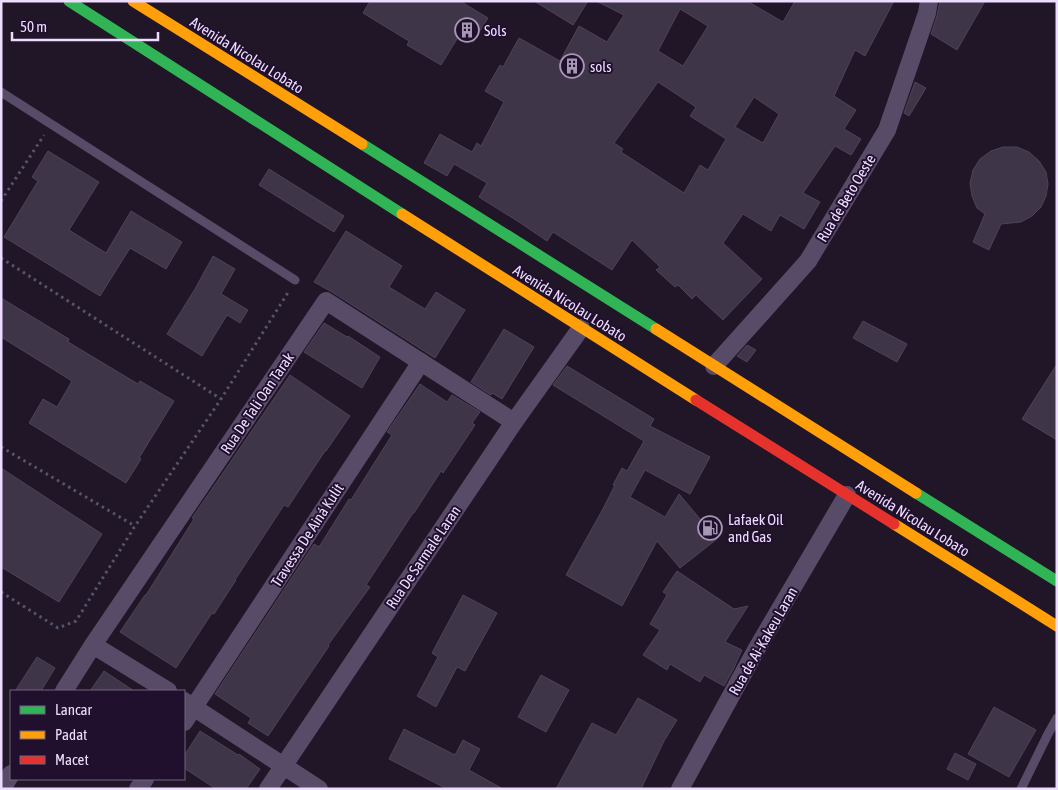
<svg xmlns="http://www.w3.org/2000/svg" width="1058" height="790" viewBox="0 0 1058 790" font-family="'Asap Condensed',sans-serif">
  <style>
    .building { fill: #3f3548; stroke: #504159; fill-rule: evenodd }
    .lines { fill: none; stroke-linecap: round; stroke-linejoin: round }
    .path { stroke: #53556d; stroke-width: 3; stroke-dasharray: 2.5 4; stroke-linecap: butt }
    .lane { stroke: #584b68; stroke-width: 9 }
    .street { stroke: #584b68; stroke-width: 18 }
    .fast { stroke: #30b455; stroke-width: 11 }
    .slow { stroke: #ff9f0a; stroke-width: 11 }
    .jam { stroke: #e5322d; stroke-width: 11 }
    .labels { text-anchor: middle; dominant-baseline: central; stroke-width: 4; stroke-linejoin: round; paint-order: stroke }
    .poi-label { font-size: 15px; fill: #eedcff; stroke: #21102d; text-anchor: start }
    .street-label { font-size: 15px; fill: #eedcff; stroke: #21102d }
  </style>
  <rect width="100%" height="100%" fill="#201627"/>
  <g class="building">
    <path d="M370,1H460L488,18L473,42L460,34L441,65L407,45L409,41L363,13Z"/>
    <path d="M534,1H588L573,25Z"/>
    <path d="M596,1H747L783,22L795,1H894L865,56L855,50L834,96L856,110L844,129L861,139L851,155L835,146L803,193L820,202L804,229L780,215L771,231L743,214L723,243L762,279L723,320L696,295L692,299L678,285L675,287L656,270L660,267L632,240L612,270L553,232L547,241L519,222L479,197L487,183L454,164L447,176L424,163L440,134L472,152L477,143L481,146L504,102L485,91L500,65L503,67L519,38L560,61L579,26L607,42L624,15ZM680,9L708,26L683,66L658,51ZM658,82L696,107L690,116L726,139L708,170L700,165L684,193L621,152L623,149L614,143ZM754,97L779,114L763,143L735,127Z"/>
    <path d="M940,1H985L957,50L931,34L937,16Z"/>
    <path d="M915,82L926,88L909,116L904,113Z"/>
    <path d="M1003,147H1017L1029,152L1039,161L1046,172L1048,184L1046,196L1041,207L1032,216L1021,222L1001,224L989,250L973,242L985,214L977,208L972,196L970,183L973,170L980,159L991,151Z"/>
    <path d="M48,151L99,182L69,230L106,253L131,211L182,242L166,269L130,248L100,296L4,237L38,181L32,177Z"/>
    <path d="M269,169L344,216L334,232L259,185Z"/>
    <path d="M346,231L402,266L389,287L425,309L436,292L465,310L435,358L332,292L314,282Z"/>
    <path d="M213,256L235,269L221,294L248,310L240,323L227,315L202,356L167,334L195,289Z"/>
    <path d="M1,298L69,339L68,342L138,384L140,381L174,401L139,458L141,459L126,483L29,423L43,399L57,407L72,381L1,337Z"/>
    <path d="M863,321L907,344L897,362L853,338Z"/>
    <path d="M324,323L347,337L348,336L380,357L362,388L304,352Z"/>
    <path d="M504,329L534,347L502,399L492,393L491,395L471,382Z"/>
    <path d="M747,345L756,350L747,362L737,356Z"/>
    <path d="M1057,364V440L1022,419Z"/>
    <path d="M567,366L654,419L650,426L710,457L690,494L645,470L630,497L665,517L679,494L717,539L680,568L657,541L622,606L566,575L604,507L615,485H613L622,468L627,471L644,441L553,385Z"/>
    <path d="M290,375L350,416L326,451H325L288,507L284,505L235,580H236L214,614L212,613L176,668L120,632L145,595H146L194,519L192,518Z"/>
    <path d="M420,384L447,402L452,395L480,412L472,423L475,425L443,473L441,471L414,513H413L366,585L370,587L328,645L329,646L268,736L248,723L251,718L215,694L314,544L319,547L349,499L351,500L392,435L387,432Z"/>
    <path d="M1,468L102,534L59,602L1,567Z"/>
    <path d="M677,571L734,609L748,606L725,642L742,650L733,670L724,686L704,675L700,682L670,664L667,670L643,655L660,630L650,624L667,595L663,592Z"/>
    <path d="M463,595L497,613L465,671L457,667L436,707L417,696L438,657L432,653Z"/>
    <path d="M37,657L55,668L41,691H15Z"/>
    <path d="M104,671L134,691H90Z"/>
    <path d="M541,675L569,690L546,732L518,717Z"/>
    <path d="M638,698L677,720L664,741L641,789H556L592,723L616,735Z"/>
    <path d="M994,707L1036,730L1009,777L968,754Z"/>
    <path d="M404,729L455,755L463,740L480,749L469,770L503,789H447L389,759Z"/>
    <path d="M200,731L238,755L239,754L260,769L246,789H216L184,768V756Z"/>
    <path d="M955,753L976,764L968,780L947,769Z"/>
  </g>
  <g class="lines">
    <g class="path">
      <path d="M1,201L44,135"/>
      <path d="M1,258L221,399"/>
      <path d="M1,447L135,526"/>
      <path d="M1,592L58,628L76,621L135,526L221,399L289,291"/>
    </g>
    <g class="lane">
      <path d="M1,92L295,280"/>
      <path d="M1021,789L1048,734L1057,718"/>
    </g>
    <g class="street">
      <path d="M714,366L808,261L887,130L927,13L929,1"/>
      <path d="M93,645L168,691"/>
      <path d="M64,691L93,645L326,301L514,422"/>
      <path d="M184,701L319,789"/>
      <path d="M184,722L421,362"/>
      <path d="M2,789L11,774"/>
      <path d="M138,789L145,779"/>
      <path d="M268,789L514,422L581,328"/>
      <path d="M680,789L756,650L847,495"/>
    </g>
    <g class="fast">
      <path d="M69,1L402,214"/>
      <path d="M362,144L656,329"/>
      <path d="M916,493L1057,581"/>
    </g>
    <g class="slow">
      <path d="M133,1L362,144"/>
      <path d="M402,214L696,400"/>
      <path d="M656,329L916,493"/>
      <path d="M894,524L1057,626"/>
    </g>
    <path class="jam" d="M696,400L894,524"/>
  </g>
  <defs>
    <g id="building-ring" transform="scale(1.25)"><circle r="9.5" fill="#21102d" stroke="#a697b3" stroke-width="1.5"/><path d="M-4-6H4V6H1V3H-1V6H-4ZM-2.5-4.3h1.7v1.8h-1.7ZM.8-4.3h1.7v1.8H.8ZM-2.5-1h1.7V.8h-1.7ZM.8-1h1.7V.8H.8Z" fill="#a697b3"/></g>
    <g id="fuel-ring" transform="scale(1.25)"><circle r="9.5" fill="#21102d" stroke="#a697b3" stroke-width="1.5"/><path d="M-5.5-6h7V0h2V4h1.3V-2.5L3-4.5l.8-.8L6-3V5H2.5V1h-1V6h-7ZM-4.2-4.7v3.2H.2V-4.7Z" fill="#a697b3"/></g>
  </defs>
  <g fill-rule="evenodd">
    <use href="#building-ring" x="467" y="30"/>
    <use href="#building-ring" x="572" y="66"/>
    <use href="#fuel-ring" x="710" y="528"/>
  </g>
  <g class="labels">
    <g class="poi-label">
      <text x="484" y="30">Sols</text>
      <text x="590" y="66">sols</text>
      <text x="728" y="519">Lafaek Oil<tspan x="728" dy="17">and Gas</tspan></text>
    </g>
    <g class="street-label">
      <text transform="translate(247 55) rotate(32)">Avenida Nicolau Lobato</text>
      <text transform="translate(846 198) rotate(-59)">Rua de Beto Oeste</text>
      <text transform="translate(570 303) rotate(32)">Avenida Nicolau Lobato</text>
      <text transform="translate(257 403) rotate(-56)">Rua De Tali Oan Tarak</text>
      <text transform="translate(913 518) rotate(32)">Avenida Nicolau Lobato</text>
      <text transform="translate(307 535) rotate(-57)">Travessa De Ainá Kulit</text>
      <text transform="translate(423 557) rotate(-56)">Rua De Sarmale Laran</text>
      <text transform="translate(763 641) rotate(-60)">Rua de Ai-Kakeu Laran</text>
    </g>
  </g>
  <rect width="1058" height="790" fill="none" stroke="#eedcff" stroke-width="5"/>
  <rect x="10" y="690" width="175" height="90" fill="#21102d" stroke="#736281"/>
  <rect x="20" y="706" width="25" height="8" fill="#30b455" stroke="#736281"/>
  <text x="55" y="715" font-size="15" fill="#eedcff">Lancar</text>
  <rect x="20" y="731" width="25" height="8" fill="#ff9f0a" stroke="#736281"/>
  <text x="55" y="740" font-size="15" fill="#eedcff">Padat</text>
  <rect x="20" y="756" width="25" height="8" fill="#e5322d" stroke="#736281"/>
  <text x="55" y="765" font-size="15" fill="#eedcff">Macet</text>
  <path d="M12 32v8h146v-8" fill="none" stroke="#eedcff" stroke-width="2.5"/>
  <text x="20" y="32" font-size="15" fill="#eedcff" stroke="#21102d" stroke-width="4" paint-order="stroke">50 m</text>
</svg>
